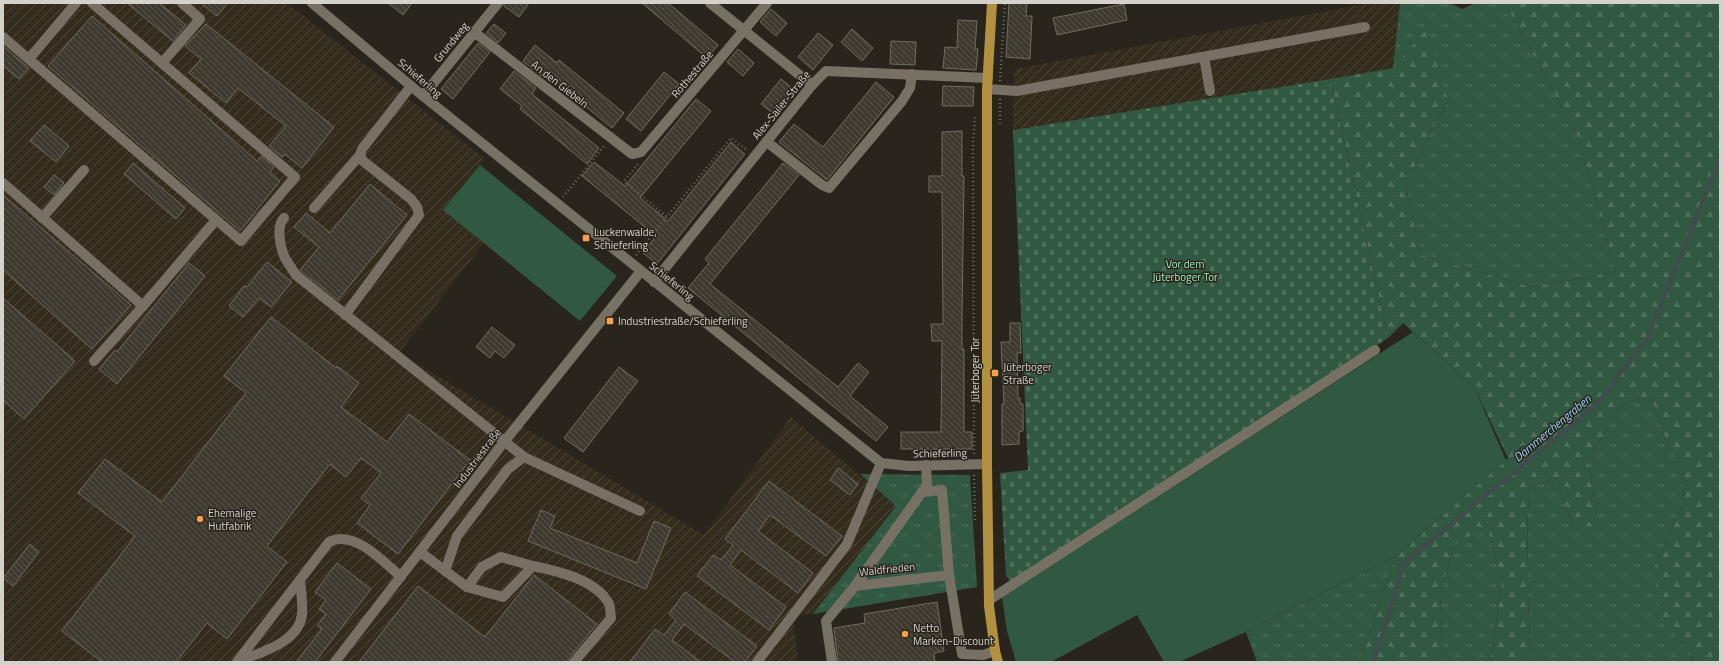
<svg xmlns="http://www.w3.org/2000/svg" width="1723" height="665" viewBox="0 0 1723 665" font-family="'Titillium Web',sans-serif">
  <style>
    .industrial { fill: url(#industrial-furrows) }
    .grass { fill: url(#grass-tufts) }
    .forest { fill: url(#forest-firs) }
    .cemetery { fill: url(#cemetery-stones) }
    .garden { fill: #315840 }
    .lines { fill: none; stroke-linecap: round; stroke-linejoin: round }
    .stream { stroke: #414a4d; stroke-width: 4 }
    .building { fill: url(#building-back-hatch); stroke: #716b60 }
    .path { stroke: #6e6a62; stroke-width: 2.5; stroke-dasharray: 1 3; stroke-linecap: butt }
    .minor { stroke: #767065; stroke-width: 10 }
    .major { stroke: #b1903f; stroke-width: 10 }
    .poi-dot { fill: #f9a04d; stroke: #2a251c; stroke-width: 1.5 }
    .labels { text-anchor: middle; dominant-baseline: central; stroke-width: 3; stroke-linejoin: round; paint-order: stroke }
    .street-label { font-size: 11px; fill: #d5d2cc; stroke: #2a251c }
    .poi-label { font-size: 11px; fill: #d5d2cc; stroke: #2a251c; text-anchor: start }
    .park-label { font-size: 11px; fill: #a0edbc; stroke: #2a251c }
    .water-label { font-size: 12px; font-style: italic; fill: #94d5f7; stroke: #2a251c }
  </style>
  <defs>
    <pattern id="industrial-furrows" width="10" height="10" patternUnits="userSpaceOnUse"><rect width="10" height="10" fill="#342c1d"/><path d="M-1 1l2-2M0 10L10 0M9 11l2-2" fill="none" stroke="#504a3d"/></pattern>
    <pattern id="grass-tufts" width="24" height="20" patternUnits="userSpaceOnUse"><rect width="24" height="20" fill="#315840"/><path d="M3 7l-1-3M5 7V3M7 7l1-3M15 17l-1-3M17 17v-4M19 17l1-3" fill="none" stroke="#4e6f5a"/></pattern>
    <pattern id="forest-firs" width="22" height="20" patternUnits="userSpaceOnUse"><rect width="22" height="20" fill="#315840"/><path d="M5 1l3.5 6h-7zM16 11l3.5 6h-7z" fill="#4e6f5a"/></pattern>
    <pattern id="cemetery-stones" width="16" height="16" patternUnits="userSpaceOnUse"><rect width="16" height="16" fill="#315840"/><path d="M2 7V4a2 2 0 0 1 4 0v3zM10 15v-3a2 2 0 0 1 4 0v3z" fill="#4e6f5a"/></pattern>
    <pattern id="building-back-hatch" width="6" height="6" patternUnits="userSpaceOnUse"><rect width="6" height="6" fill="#3f3a30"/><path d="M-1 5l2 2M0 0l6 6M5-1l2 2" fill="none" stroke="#5a564d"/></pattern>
  </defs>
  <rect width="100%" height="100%" fill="#2a251c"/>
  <g class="industrial">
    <path d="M3,3H287L485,159L443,210H446L484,243L399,353L704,535L791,417L896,506L813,614L793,615L798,662H3Z"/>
    <path d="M1370,3H1400L1393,68L1330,79L1013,130L1014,69Z"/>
  </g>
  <g class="grass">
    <path d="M1400,3H1450L1462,9L1477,3H1505L1577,135L1616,272L1531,287L1421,255L1406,187L1430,132L1448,101L1393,68Z"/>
    <path d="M1651,396L1668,446L1682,465L1684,503L1654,567L1691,658L1695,662H1533C1528,630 1528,597 1528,564C1527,539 1527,513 1530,488L1556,477L1573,526L1597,516L1588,460L1621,405Z"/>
    <path d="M860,474L970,475L977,587L813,614L896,506Z"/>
    <path d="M1487,524L1502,581L1490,662H1443L1440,593L1455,544Z"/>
    <path d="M1396,556L1359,662H1257L1246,632Z"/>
  </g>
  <path class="forest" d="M1505,3H1720V662H1695L1660,616L1654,567L1684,503L1682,465L1668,446L1651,396L1621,405L1588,460L1597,516L1592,526H1573L1556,477L1530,488C1527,513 1527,539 1528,564C1528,597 1528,630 1533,662H1490L1502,581L1487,525L1455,545L1440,593L1443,662H1359L1396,556L1508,458L1474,387L1403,323L1388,338L1330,79L1393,68L1426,29L1448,101L1430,132L1406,187L1421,255L1531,287L1616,272L1577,135Z"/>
  <path class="cemetery" d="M1330,79L1388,338L1010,581L1006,576L1000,473L1028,470L1013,130Z"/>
  <g class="garden">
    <path d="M480,165L617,276L580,321L443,210Z"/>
    <path d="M1413,332L1474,387L1506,460L1396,556L1246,632L1179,662H1164L1137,615L1051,662H1016L1007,631L1002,597Z"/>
  </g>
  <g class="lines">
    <path class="stream" d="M1374,662L1404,563L1597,404L1647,339L1720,158"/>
  </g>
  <g class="building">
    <path d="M127,3H159L186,25L173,41Z"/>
    <path d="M201,3H228L217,16Z"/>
    <path d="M388,3H412L403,15Z"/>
    <path d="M504,3H529L519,17L504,6Z"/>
    <path d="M642,3H668L718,45L707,58Z"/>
    <path d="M1009,3H1027L1026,16H1032L1030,59L1006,57Z"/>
    <path d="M1124,4L1127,20L1057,35L1053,18Z"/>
    <path d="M771,9L787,23L776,36L760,22Z"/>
    <path d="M92,16L257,161L261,156L274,167L270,172L280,181L240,231L48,66Z"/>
    <path d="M958,20L977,21L975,49H978L976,70L943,68L945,47L957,48Z"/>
    <path d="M206,24L334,127L302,168L285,154L282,157L269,146L286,126L238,88L226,103L189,73L201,59L185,46Z"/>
    <path d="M494,24L506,33L498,43L486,33Z"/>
    <path d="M852,29L873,48L862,61L841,42Z"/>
    <path d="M818,33L833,45L813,70L798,57Z"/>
    <path d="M891,41L916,42L915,65L890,64Z"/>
    <path d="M478,43L490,52L453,99L441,89Z"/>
    <path d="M535,45L557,63L559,60L624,113L612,128L547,75L544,78L523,61Z"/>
    <path d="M3,46L29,68L19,79L3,66Z"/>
    <path d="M738,49L754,63L743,76L727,62Z"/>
    <path d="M514,71L536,88L532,94L599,148L587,164L520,109L522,106L500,89Z"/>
    <path d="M664,72L679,84L641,131L626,119Z"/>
    <path d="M781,79L796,91L776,116L761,104Z"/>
    <path d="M876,82L894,97L827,180L779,142L794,124L823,147Z"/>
    <path d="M943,86L974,87L973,106H942Z"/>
    <path d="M696,99L711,111L640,198L668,221L731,142L745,154L657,264L643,253L656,236L582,176L594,162L625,186Z"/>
    <path d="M44,125L69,146L56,162L30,141Z"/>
    <path d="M962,131V176H964L962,318V349H964V432H972V449H901V432H941L942,341H932L931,324H943L942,192H929V176H942V132Z"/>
    <path d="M133,163L185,208L176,219L124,174Z"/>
    <path d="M783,163L799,175L710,284L838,387L858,363L869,372L850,396L888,427L876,441L688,288L709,263L705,259Z"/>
    <path d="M54,175L64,183L54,195L44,187Z"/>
    <path d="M370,184L407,215L338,300L300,270L319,247L294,227L306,213L330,233Z"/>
    <path d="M3,195L131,305L92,349L3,270Z"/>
    <path d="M267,262L292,282L271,307L259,298L243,317L229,306L244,286L247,287Z"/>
    <path d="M189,263L205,276L117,384L99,369L115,350L117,352Z"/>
    <path d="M3,298L75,361L24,419L3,400Z"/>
    <path d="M271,317L336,368L337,366L359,383L341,407L387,442L409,414L470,460L398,554L357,523L370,505L361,498L381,473L361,458L346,477L330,464L267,546L287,562L227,639L207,623L176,662H102L62,631L135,536L78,493L105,459L162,502L246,393L224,376Z"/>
    <path d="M1010,323H1020L1021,353H1017L1018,398H1020V404H1023V431L1019,432V444L1002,445V404H1004L1001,342H1010Z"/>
    <path d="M492,327L515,345L504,358L495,351L490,358L476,347Z"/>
    <path d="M619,367L638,381L583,452L564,438Z"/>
    <path d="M838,468L858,484L850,495L830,480Z"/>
    <path d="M769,481L842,536L826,556L770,515L758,531L813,573L798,593L741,550L730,565L786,607L769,630L697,576L713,555L721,560L733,545L725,539Z"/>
    <path d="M541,510L555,516L550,528L637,563L654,521L671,528L646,589L528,541Z"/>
    <path d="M30,544L39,552L13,586L3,578Z"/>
    <path d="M337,563L371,589L315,662H296L322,629L317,626L326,614L319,609L326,600L315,592Z"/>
    <path d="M534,575L597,624L569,658L567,662H359L418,586L485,637Z"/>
    <path d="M685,592L757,646L745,662H735L684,624L672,640L701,662H630L655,629L664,635L676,620L669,614Z"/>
    <path d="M937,602L944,651L934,653L935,662H838L834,628L865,623L864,614Z"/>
  </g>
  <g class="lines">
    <g class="path">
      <path d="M1000,81L1005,3"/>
      <path d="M1000,124V99"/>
      <path d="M638,164L624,181L667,217"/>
      <path d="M563,197L604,146"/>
      <path d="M636,255L731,138L747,150"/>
      <path d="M974,454L973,142L975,117"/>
      <path d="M974,475L975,520"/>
    </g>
    <g class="minor">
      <path d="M312,3L423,96L881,463L909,466L987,464"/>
      <path d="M710,3L812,85"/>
      <path d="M474,32L632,154L641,152L767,3"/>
      <path d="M3,37L241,241L295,177L92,3"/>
      <path d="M1204,57L1210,91"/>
      <path d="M29,59L76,3"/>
      <path d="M162,63L200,19L182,3"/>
      <path d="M987,89L1017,91L1365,27"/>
      <path d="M423,96L498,3"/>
      <path d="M767,142L822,185L829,188L902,101L910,88L912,74"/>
      <path d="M3,183L143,306L94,361"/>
      <path d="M314,208L360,155"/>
      <path d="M42,218L84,170"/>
      <path d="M284,218C276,226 280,246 284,256C287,262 292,269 296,275L524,457L508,469L457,536L445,571"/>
      <path d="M654,282L812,85L826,71L988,78"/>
      <path d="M143,306L216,220"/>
      <path d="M345,315L419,215L417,207L411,199L363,161L360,155L362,149L411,86"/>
      <path d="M524,457L640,511"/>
      <path d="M926,465L927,485L855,586L949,575L962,654L983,655L995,651"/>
      <path d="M922,492L942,490L949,575"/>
      <path d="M420,552L467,587L503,597L533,566C557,571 594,579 608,602C611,606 610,613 611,618L574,662"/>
      <path d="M467,587L482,567L501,557L533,566"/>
      <path d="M989,600L1375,350"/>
      <path d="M239,661C261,652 298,643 302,615C303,603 301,591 300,580"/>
      <path d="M237,662L329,542C354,529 384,562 401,577"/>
      <path d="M335,662L504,442L641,271"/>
      <path d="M757,662L847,544L881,463"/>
      <path d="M832,662L826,621L855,586"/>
    </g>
    <path class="major" d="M992,3L987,89V464L989,606L995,651L998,662"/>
  </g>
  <g class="poi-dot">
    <rect x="582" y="234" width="8" height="8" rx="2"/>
    <rect x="606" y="317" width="8" height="8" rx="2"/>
    <rect x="991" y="369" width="8" height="8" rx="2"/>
    <circle cx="200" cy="519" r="4"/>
    <circle cx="905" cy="634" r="4"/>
  </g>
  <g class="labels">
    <g class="street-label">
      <text transform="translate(451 42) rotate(-51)">Grundweg</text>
      <text transform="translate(692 74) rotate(-50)">Rothestraße</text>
      <text transform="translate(420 78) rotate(40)">Schieferling</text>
      <text transform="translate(560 84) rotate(38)">An den Giebeln</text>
      <text transform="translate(781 105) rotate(-51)">Alex-Sailer-Straße</text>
      <text transform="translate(672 281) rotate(39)">Schieferling</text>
      <text transform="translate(975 370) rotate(-90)">Jüterboger Tor</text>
      <text transform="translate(940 453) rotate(-1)">Schieferling</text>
      <text transform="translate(477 458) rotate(-53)">Industriestraße</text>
      <text transform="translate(887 569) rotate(-6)">Waldfrieden</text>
    </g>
    <g class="poi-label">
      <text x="594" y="232">Luckenwalde,<tspan x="594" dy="13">Schieferling</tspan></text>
      <text x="618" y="321">Industriestraße/Schieferling</text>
      <text x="1003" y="367">Jüterboger<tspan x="1003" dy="13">Straße</tspan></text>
      <text x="208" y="513">Ehemalige<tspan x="208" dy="13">Hutfabrik</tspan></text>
      <text x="913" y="628">Netto<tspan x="913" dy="13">Marken-Discount</tspan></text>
    </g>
    <g class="park-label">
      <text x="1185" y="264">Vor dem<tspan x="1185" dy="13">Jüterboger Tor</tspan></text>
    </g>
    <g class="water-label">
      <text transform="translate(1552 428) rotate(-40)">Dämmerchengraben</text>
    </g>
  </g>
  <rect width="1723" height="665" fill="none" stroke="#d5d2cc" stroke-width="8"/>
</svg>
